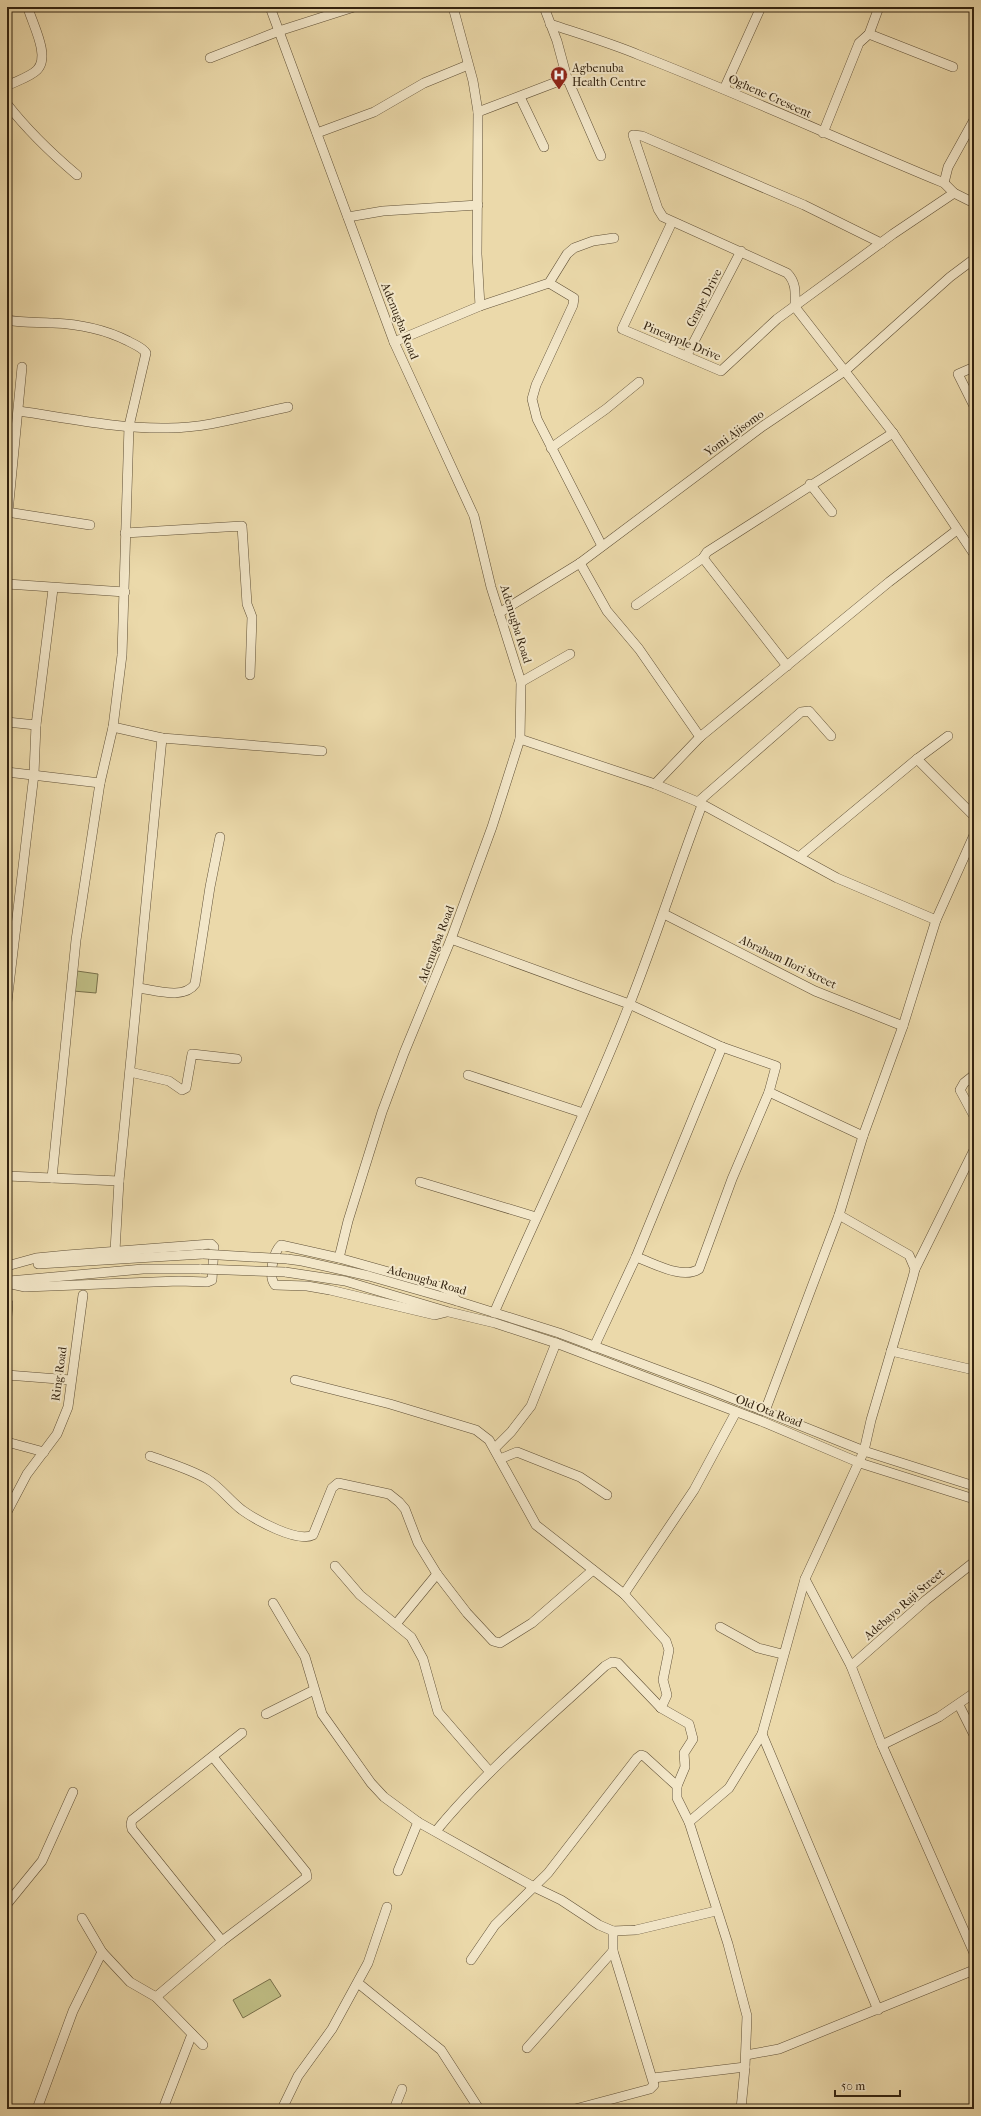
<svg xmlns="http://www.w3.org/2000/svg" width="981" height="2116" viewBox="0 0 981 2116" font-family="'IM FELL French Canon',serif">
  <style>
    .green { fill: #bfbd84; stroke: #78704a }
    .lines { fill: none; stroke-linecap: round; stroke-linejoin: round }
    .minor-casing { stroke: #605036; stroke-width: 10 }
    .minor { stroke: #f2e6c8; stroke-width: 9 }
    .minor-bridge-casing { stroke: #605036; stroke-width: 10; stroke-linecap: butt }
    .minor-bridge { stroke: #f2e6c8; stroke-width: 9 }
    .labels { text-anchor: middle; dominant-baseline: central; stroke-width: 4; stroke-linejoin: round; paint-order: stroke }
    .poi-label { font-size: 12px; fill: #32220f; stroke: #f2e6c8; text-anchor: start }
    .street-label { font-size: 12px; fill: #32220f; stroke: #f2e6c8 }
  </style>
  <rect width="100%" height="100%" fill="#ebd9aa"/>
  <filter id="stains"><feTurbulence type="fractalNoise" baseFrequency=".005" numOctaves="4"/><feColorMatrix values="0 0 0 0 .2 0 0 0 0 .09 0 0 0 0 .02 0 0 0 .5 -.17"/></filter>
  <radialGradient id="worn" r=".72"><stop offset=".6" stop-color="#630" stop-opacity="0"/><stop offset="1" stop-color="#630" stop-opacity=".3"/></radialGradient>
  <g class="green">
    <path d="M77,971L98,974L96,993L73,991Z"/>
    <path d="M270,1979L281,1996L243,2018L233,2000Z"/>
  </g>
  <g class="lines">
    <g class="minor-casing">
      <g id="minor">
        <path d="M270,7L394,342L474,516L491,587L521,682L520,739L492,827L451,939L404,1053L382,1112L348,1221L339,1258"/>
        <path d="M453,7L473,81L478,112L477,254L480,306"/>
        <path d="M544,7L557,41L567,78L601,156"/>
        <path d="M550,24C580,34 610,43 639,55C742,95 842,141 944,183L954,193L974,203"/>
        <path d="M869,34L879,7"/>
        <path d="M210,58L279,31L354,7"/>
        <path d="M7,86C16,81 30,77 37,70C50,57 34,27 29,11"/>
        <path d="M724,89L761,7"/>
        <path d="M520,97L544,147"/>
        <path d="M7,104C28,131 51,153 77,175"/>
        <path d="M478,112L567,78"/>
        <path d="M317,133L374,112L424,83L468,65"/>
        <path d="M823,133L859,43L869,34L953,67"/>
        <path d="M944,183L948,167L974,120"/>
        <path d="M348,217L383,211L478,205"/>
        <path d="M672,222L622,329L721,371L777,319L893,234L954,193"/>
        <path d="M881,243L804,205L642,136L633,135L658,209L663,217L787,273C797,283 795,294 795,307L893,433L974,554"/>
        <path d="M549,283L574,298L573,305L536,385L532,399L537,419L602,546"/>
        <path d="M7,320C23,323 37,322 53,323C79,324 106,330 128,341C135,345 142,347 146,353L129,426L122,655L113,727L100,783L76,940L52,1178"/>
        <path d="M394,342L480,306L549,283L567,254L574,248L593,241L614,238"/>
        <path d="M687,355L741,251"/>
        <path d="M974,367L958,374L974,406"/>
        <path d="M19,411C67,418 118,429 168,428C208,428 249,415 288,407"/>
        <path d="M551,448L606,409L639,382"/>
        <path d="M810,484L832,512"/>
        <path d="M7,512L90,525"/>
        <path d="M8,512L22,367"/>
        <path d="M125,533L242,526L247,604L252,617L250,675"/>
        <path d="M703,558L787,666"/>
        <path d="M580,563L607,611L639,649L700,737"/>
        <path d="M7,584L125,592"/>
        <path d="M636,605L703,558L707,552L893,433"/>
        <path d="M499,613L580,563L763,426L846,370L950,277L974,259"/>
        <path d="M521,682L570,654"/>
        <path d="M7,722L36,725"/>
        <path d="M113,727L162,738L322,751"/>
        <path d="M520,739L655,784L698,802L837,878L936,920"/>
        <path d="M917,759L948,736"/>
        <path d="M7,772L100,783"/>
        <path d="M655,784L700,737L889,582L957,530"/>
        <path d="M698,802L801,712L809,711L831,736"/>
        <path d="M799,857L917,759L974,816"/>
        <path d="M664,914L815,991L903,1026"/>
        <path d="M451,939L629,1004L722,1047L776,1066L769,1092L732,1179L699,1269C682,1280 654,1263 636,1257"/>
        <path d="M139,988C155,990 184,1000 195,984L210,887L220,837"/>
        <path d="M7,1002L34,774L36,725L53,589"/>
        <path d="M130,1072L169,1081L182,1090L186,1088L192,1054L237,1059"/>
        <path d="M468,1075L583,1113"/>
        <path d="M974,1075L964,1083L960,1090L974,1116"/>
        <path d="M769,1092L863,1136"/>
        <path d="M7,1176L119,1181"/>
        <path d="M420,1182L536,1217"/>
        <path d="M115,1251L119,1181L162,738"/>
        <path d="M287,1259L302,1261L369,1276L457,1301L559,1333L709,1389L864,1451L974,1486"/>
        <path d="M38,1264L203,1254"/>
        <path d="M7,1266L36,1258L67,1255L211,1244L214,1247L212,1280L207,1282L179,1281L25,1287L7,1283"/>
        <path d="M915,1269L974,1150"/>
        <path d="M285,1272L345,1281L449,1312L495,1323L556,1343L761,1421L860,1463L974,1499"/>
        <path d="M9,1281L143,1269H201"/>
        <path d="M447,1312L435,1315L330,1290L307,1286L275,1285C268,1277 273,1252 281,1245L339,1258L442,1287L449,1290L457,1301"/>
        <path d="M494,1313C539,1210 589,1108 630,1003C656,937 677,871 702,805"/>
        <path d="M7,1317L8,1303"/>
        <path d="M594,1347L636,1257L722,1047"/>
        <path d="M891,1351L974,1370"/>
        <path d="M7,1375L71,1380"/>
        <path d="M295,1380L390,1404L476,1430L489,1440L536,1525L624,1594L666,1641L669,1650L663,1680L667,1695L661,1708L689,1724L693,1739L684,1753L685,1767L677,1786"/>
        <path d="M765,1411L839,1215L863,1136L903,1026L936,920L974,835"/>
        <path d="M7,1442L44,1452"/>
        <path d="M495,1448L511,1432L531,1406L556,1343"/>
        <path d="M150,1456C169,1463 190,1469 207,1479C220,1487 230,1501 242,1510C256,1520 297,1543 313,1535L332,1488L338,1483L389,1494L399,1502L405,1509L418,1543L437,1574L467,1613L493,1641L500,1643L532,1623L593,1570"/>
        <path d="M500,1459L517,1452L580,1477L607,1495"/>
        <path d="M7,1512L27,1474L57,1434L68,1407L83,1295"/>
        <path d="M335,1566L360,1595L411,1637L423,1659L438,1712L490,1772"/>
        <path d="M805,1579L851,1666L882,1745L974,1953"/>
        <path d="M624,1594L694,1490L736,1412"/>
        <path d="M273,1603L305,1657L322,1714L371,1783L384,1797L418,1822L534,1887L561,1900L599,1925L613,1931L636,1930L716,1911"/>
        <path d="M396,1624L437,1574"/>
        <path d="M720,1627L758,1648L782,1654"/>
        <path d="M851,1666L926,1600L974,1562"/>
        <path d="M959,1705L974,1735"/>
        <path d="M266,1714L314,1690"/>
        <path d="M762,1734L878,2010"/>
        <path d="M882,1745L939,1717L974,1693"/>
        <path d="M689,1822L729,1788L762,1734L805,1579L864,1451L871,1420L913,1277L915,1269L909,1255L839,1215"/>
        <path d="M436,1831C486,1770 548,1719 605,1666L612,1662L618,1663L661,1708"/>
        <path d="M398,1871L418,1822"/>
        <path d="M7,1904L42,1861L73,1792"/>
        <path d="M82,1918L102,1952L130,1982L156,1997L203,2045"/>
        <path d="M222,1941L132,1829L131,1824L132,1820L242,1733"/>
        <path d="M471,1960L495,1925L548,1873L637,1758L641,1755L644,1756L677,1786V1798L689,1822L728,1944L747,2016L745,2067L741,2109"/>
        <path d="M358,1983L441,2050L479,2109"/>
        <path d="M156,1997L222,1941L307,1877L306,1872L213,1757"/>
        <path d="M527,2048L613,1951"/>
        <path d="M746,2055L779,2049L974,1970"/>
        <path d="M653,2078L745,2067"/>
        <path d="M37,2109L73,2011L102,1952"/>
        <path d="M163,2109L192,2034"/>
        <path d="M282,2109L298,2076L332,2029L368,1963L387,1907"/>
        <path d="M394,2109L402,2089"/>
        <path d="M575,2109L650,2089L654,2085L613,1951V1931"/>
      </g>
    </g>
    <use href="#minor" class="minor"/>
    <g class="minor-bridge-casing">
      <g id="minor-bridge">
        <path d="M203,1254L287,1259"/>
        <path d="M201,1269L285,1272"/>
      </g>
    </g>
    <use href="#minor-bridge" class="minor-bridge"/>
  </g>
  <defs>
    <g id="hospital-pin" transform="scale(0.9)"><path d="M0 17L-7.5 6A9.5 9.5 0 1 1 7.5 6Z" fill="#8f2418" stroke="#f2e6c8"/><path d="M-5-5h3v3.5h4V-5h3V5h-3V1.5h-4V5h-3Z" fill="#fff"/></g>
  </defs>
  <g fill-rule="evenodd">
    <use href="#hospital-pin" x="559" y="75"/>
  </g>
  <g class="labels">
    <g class="poi-label">
      <text x="572" y="68">Agbenuba<tspan x="572" dy="14">Health Centre</tspan></text>
    </g>
    <g class="street-label">
      <text transform="translate(770 96) rotate(24)">Oghene Crescent</text>
      <text transform="translate(704 298) rotate(-63)">Grape Drive</text>
      <text transform="translate(400 321) rotate(68)">Adenugba Road</text>
      <text transform="translate(682 341) rotate(23)">Pineapple Drive</text>
      <text transform="translate(734 433) rotate(-36)">Yomi Ajisomo</text>
      <text transform="translate(516 624) rotate(73)">Adenugba Road</text>
      <text transform="translate(436 944) rotate(-69)">Adenugba Road</text>
      <text transform="translate(788 962) rotate(26)">Abraham Ilori Street</text>
      <text transform="translate(427 1280) rotate(16)">Adenugba Road</text>
      <text transform="translate(59 1374) rotate(-82)">Ring Road</text>
      <text transform="translate(769 1411) rotate(21)">Old Ota Road</text>
      <text transform="translate(904 1604) rotate(-41)">Adebayo Raji Street</text>
    </g>
  </g>
  <rect width="981" height="2116" fill="none" stroke="#ebd9aa" stroke-width="24"/>
  <rect x="8" y="8" width="965" height="2100" fill="none" stroke="#32220f" stroke-width="2"/>
  <rect x="12" y="12" width="957" height="2092" fill="none" stroke="#32220f"/>
  <path d="M835 2090v6h65v-6" fill="none" stroke="#32220f" stroke-width="2"/>
  <text x="841" y="2090" font-size="12" fill="#32220f" stroke="#f2e6c8" stroke-width="3" paint-order="stroke">50 m</text>
  <rect width="100%" height="100%" filter="url(#stains)"/>
  <rect width="100%" height="100%" fill="url(#worn)"/>
</svg>
